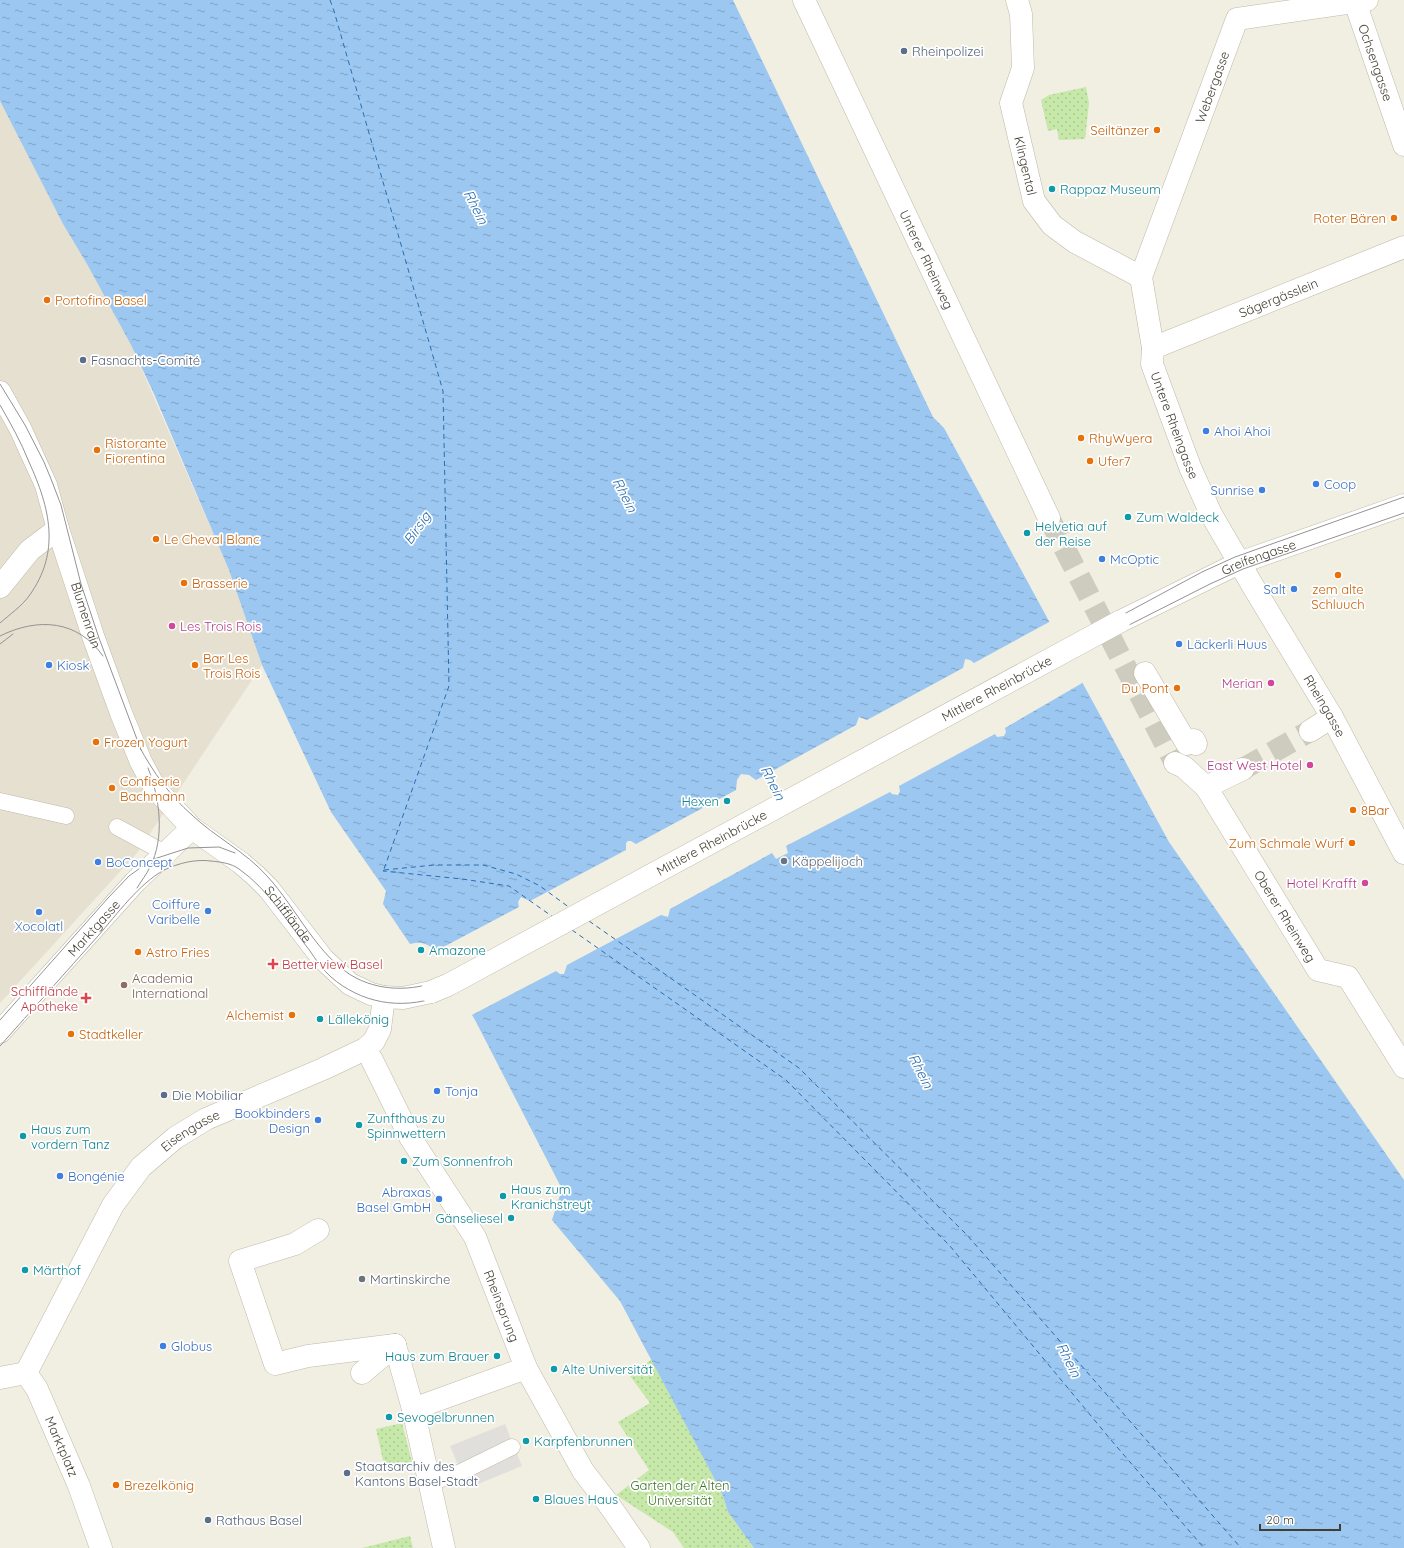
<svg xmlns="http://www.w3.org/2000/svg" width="1404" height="1548" viewBox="0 0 1404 1548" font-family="Quicksand,sans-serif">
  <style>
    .residential { fill: #e6e0d0 }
    .park { fill: url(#park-dots) }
    .parking { fill: #e1dfdb }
    .water { fill: url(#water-ripples) }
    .pier { fill: #f1eee2 }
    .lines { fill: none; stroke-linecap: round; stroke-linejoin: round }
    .ferry { stroke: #2a6db0; stroke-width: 1; stroke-dasharray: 5 4; stroke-linecap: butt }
    .minor-tunnel { stroke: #cecbbf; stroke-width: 22; stroke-dasharray: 22 11; stroke-linecap: butt }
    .service-casing { stroke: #c0b9a7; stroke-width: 17 }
    .pedestrian-casing { stroke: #c0b9a7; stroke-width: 23 }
    .minor-casing { stroke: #c0b9a7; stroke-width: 23 }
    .service { stroke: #fff; stroke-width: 16 }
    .pedestrian { stroke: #fff; stroke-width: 22 }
    .minor { stroke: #fff; stroke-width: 22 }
    .tram { stroke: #939393; stroke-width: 1 }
    .minor-bridge-casing { stroke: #c0b9a7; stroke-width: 23; stroke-linecap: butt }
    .minor-bridge { stroke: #fff; stroke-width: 22 }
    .service-dot { fill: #5c6f8a; stroke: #fff; stroke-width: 1.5 }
    .food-dot { fill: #e8710a; stroke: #fff; stroke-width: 1.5 }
    .culture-dot { fill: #0f9aa8; stroke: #fff; stroke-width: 1.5 }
    .shop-dot { fill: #3f7fe0; stroke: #fff; stroke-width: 1.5 }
    .hotel-dot { fill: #d1479c; stroke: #fff; stroke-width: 1.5 }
    .worship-dot { fill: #6b7280; stroke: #fff; stroke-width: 1.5 }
    .health-dot { fill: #e0444e; stroke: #fff; stroke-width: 1.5 }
    .education-dot { fill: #8d6e63; stroke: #fff; stroke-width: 1.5 }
    .labels { text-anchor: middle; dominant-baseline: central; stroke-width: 3.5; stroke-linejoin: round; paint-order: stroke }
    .service-label { font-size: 13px; fill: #4e5e75; stroke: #fff; text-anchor: start }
    .street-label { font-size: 13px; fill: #433e32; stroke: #fff }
    .food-label { font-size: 13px; fill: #c56008; stroke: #fff; text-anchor: start }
    .culture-label { font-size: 13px; fill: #0d838f; stroke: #fff; text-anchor: start }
    .shop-label { font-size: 13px; fill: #366cbe; stroke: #fff; text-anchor: start }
    .hotel-label { font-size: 13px; fill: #b23c85; stroke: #fff; text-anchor: end }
    .worship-label { font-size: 13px; fill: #5b616d; stroke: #fff; text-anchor: start }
    .health-label { font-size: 13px; fill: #be3a42; stroke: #fff; text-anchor: start }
    .education-label { font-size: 13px; fill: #785e54; stroke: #fff; text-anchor: start }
    .park-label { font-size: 13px; fill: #3d7525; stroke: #fff }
    .water-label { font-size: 14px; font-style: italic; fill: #2a6db0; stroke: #fff }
  </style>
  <defs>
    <pattern id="park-dots" width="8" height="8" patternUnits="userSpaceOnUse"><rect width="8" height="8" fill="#c6e8a9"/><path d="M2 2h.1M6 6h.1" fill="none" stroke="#abc892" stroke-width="1.8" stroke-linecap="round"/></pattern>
    <pattern id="water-ripples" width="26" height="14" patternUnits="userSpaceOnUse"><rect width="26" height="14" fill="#9bc7f1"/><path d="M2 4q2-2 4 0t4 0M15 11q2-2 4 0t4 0" fill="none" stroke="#80a3c4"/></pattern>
  </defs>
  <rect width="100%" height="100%" fill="#f1eee2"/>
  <path class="residential" d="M0,101L63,224L87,264L131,345L229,570L262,665L137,853L0,1003Z"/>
  <g class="park">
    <path d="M1086,87L1089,103L1085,139L1059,140L1057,129L1048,131L1041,100L1049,95Z"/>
    <path d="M652,1359L713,1476L723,1496L728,1512L754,1548H684L673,1532L616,1495L649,1470L618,1422L650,1403L630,1376Z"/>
    <path d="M402,1423L412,1462L385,1469L376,1429Z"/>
    <path d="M410,1536L413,1548H362Z"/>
  </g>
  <path class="parking" d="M505,1424L522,1466L468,1488L450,1446Z"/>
  <path class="water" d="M0,0H733L933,417L944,428L1169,842L1404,1180V1548H754L728,1512L723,1496L713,1476L620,1301L552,1220L562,1189L475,1020L431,947C423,942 419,942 410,944L383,904L386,891L331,812L262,665L229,570L154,394L131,345L87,264L63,224L0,101Z"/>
  <path class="pier" d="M1051,621L1084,682L1005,728L1006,732L1004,736L997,737L995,734L899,786L900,791L898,795L892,794L890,792L786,846L788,853L776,859L772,853L670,909L668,917L661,915L567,965L564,974H560L556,971L470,1016L432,953L519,907L518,902L521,897L530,901L626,850V843L628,841H631L636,844L736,790L737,780L741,774L749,775L756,780L856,725L859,717L867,720L963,668L965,659L970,660L974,663Z"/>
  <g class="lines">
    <g class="ferry">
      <path d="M330,0L334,11L443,391L449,686L384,869"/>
      <path d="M384,870L434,865H483L516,874L540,886L570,908"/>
      <path d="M384,870L383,871L462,879L509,886L553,917"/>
      <path d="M589,921L799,1068L967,1235L1241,1548"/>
      <path d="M572,930L786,1080L950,1246L1111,1440L1204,1548"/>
    </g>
    <g class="minor-tunnel">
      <path d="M1049,518L1175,763"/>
      <path d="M1243,769L1310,731"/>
    </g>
    <g class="service-casing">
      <g id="service">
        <path d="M0,801L66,816"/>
        <path d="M117,827L165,853"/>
        <path d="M430,1483L461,1472L512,1447"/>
      </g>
    </g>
    <g class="pedestrian-casing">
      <g id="pedestrian">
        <path id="s1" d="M1017,0L1021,14L1023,68L1011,103L1034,201L1052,225L1075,242L1141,277"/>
        <path d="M1145,673L1187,744L1194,740L1196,744"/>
        <path id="s2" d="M372,1060L410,1137L475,1237L526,1368L583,1471L610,1506"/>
        <path d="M413,1409L526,1368"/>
      </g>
    </g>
    <g class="minor-casing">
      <g id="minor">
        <path id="s3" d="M804,0L1049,518"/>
        <path id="s4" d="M1367,0L1237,19L1141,277L1153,348L1152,364L1190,467L1211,514L1254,588L1332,717L1404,853"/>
        <path id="s5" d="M1355,2L1404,145"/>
        <path id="s6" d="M1153,348L1404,247"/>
        <path id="s7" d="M0,392L20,428L46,485L58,529L93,636L121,713L141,762L155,788L192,828L241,863L256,876L269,889L323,959L350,984L371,994L384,997L403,998L431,992"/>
        <path d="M0,587L30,550L58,529"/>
        <path id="s8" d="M1119,622L1239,563L1404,505"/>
        <path d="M1310,731L1332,717"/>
        <path id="s9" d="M1175,763L1184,767L1206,787L1318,970L1348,977L1404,1067"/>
        <path d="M1206,787L1243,769"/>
        <path id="s10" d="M0,1032L135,882L192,828"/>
        <path d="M318,1230L295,1244L240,1261L275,1364L308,1356L395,1345"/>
        <path d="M395,1345L413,1409L444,1548"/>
        <path id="s11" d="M26,1373L113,1205L141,1167L175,1138L206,1119L323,1069L365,1049L374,1041L380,1029L384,997"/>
        <path id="s12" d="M26,1373L37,1389L79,1486L101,1548"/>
        <path d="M362,1373L395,1345"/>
        <path d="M0,1378L26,1373"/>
        <path d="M610,1506L639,1548"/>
      </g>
    </g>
    <use href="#service" class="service"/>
    <use href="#pedestrian" class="pedestrian"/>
    <use href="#minor" class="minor"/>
    <g class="tram">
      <path d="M0,384L25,425L44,462L51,479L61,505L81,584L99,638L141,750"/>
      <path d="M0,405C11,424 21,442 29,462C50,508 61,552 29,596C22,606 9,615 0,623"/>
      <path d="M0,636C38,617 78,620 103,656"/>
      <path d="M0,644L13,634"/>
      <path d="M139,746C153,772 170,796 192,815C215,837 246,852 267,876C296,907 318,958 356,978C386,993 416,990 447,979L1202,572L1235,557L1404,497"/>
      <path d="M137,888C141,881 147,874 150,867C165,838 160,798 148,768"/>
      <path d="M0,1020L108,898L129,876L143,866L154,859L188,848L219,847L235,853"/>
      <path d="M0,1046C33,1009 65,973 98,936C117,914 139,884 164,870C179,863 195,859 211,861C220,862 231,863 239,869C268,889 289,924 310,951C316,960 323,970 331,977C361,1003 400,1010 438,997L1127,626L1210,584L1243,569L1404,513"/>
    </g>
    <g class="minor-bridge-casing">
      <g id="minor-bridge">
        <path id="s13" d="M431,992L448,985L1119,622"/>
      </g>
    </g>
    <use href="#minor-bridge" class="minor-bridge"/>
  </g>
  <g class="service-dot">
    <circle cx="904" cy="51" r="4"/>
    <circle cx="83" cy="360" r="4"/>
    <circle cx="164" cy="1095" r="4"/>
    <circle cx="347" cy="1473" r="4"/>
    <circle cx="208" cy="1520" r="4"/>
  </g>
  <g class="food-dot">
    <circle cx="1157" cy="130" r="4"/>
    <circle cx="1394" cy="218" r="4"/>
    <circle cx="47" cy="300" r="4"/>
    <circle cx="1081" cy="438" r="4"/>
    <circle cx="97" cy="450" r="4"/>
    <circle cx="1090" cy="461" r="4"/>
    <circle cx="156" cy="539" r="4"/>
    <circle cx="1338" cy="575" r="4"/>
    <circle cx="184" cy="583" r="4"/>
    <circle cx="195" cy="665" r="4"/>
    <circle cx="1177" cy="688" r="4"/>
    <circle cx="96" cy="742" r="4"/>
    <circle cx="112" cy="788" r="4"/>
    <circle cx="1353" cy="810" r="4"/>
    <circle cx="1352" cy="843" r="4"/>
    <circle cx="138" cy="952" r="4"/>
    <circle cx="292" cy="1015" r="4"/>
    <circle cx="71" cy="1034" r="4"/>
    <circle cx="116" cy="1485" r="4"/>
  </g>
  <g class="culture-dot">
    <circle cx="1052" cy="189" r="4"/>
    <circle cx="1128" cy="517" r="4"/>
    <circle cx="1027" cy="533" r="4"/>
    <circle cx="727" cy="801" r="4"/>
    <circle cx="421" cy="950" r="4"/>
    <circle cx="320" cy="1019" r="4"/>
    <circle cx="359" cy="1125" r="4"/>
    <circle cx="23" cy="1136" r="4"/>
    <circle cx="404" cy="1161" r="4"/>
    <circle cx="503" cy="1196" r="4"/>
    <circle cx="511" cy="1218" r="4"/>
    <circle cx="25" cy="1270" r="4"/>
    <circle cx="497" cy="1356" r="4"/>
    <circle cx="554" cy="1369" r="4"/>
    <circle cx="389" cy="1417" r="4"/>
    <circle cx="526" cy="1441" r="4"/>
    <circle cx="536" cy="1499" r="4"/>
  </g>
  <g class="shop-dot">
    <circle cx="1206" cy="431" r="4"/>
    <circle cx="1316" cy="484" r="4"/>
    <circle cx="1262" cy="490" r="4"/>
    <circle cx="1102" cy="559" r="4"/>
    <circle cx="1294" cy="589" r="4"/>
    <circle cx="1179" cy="644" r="4"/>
    <circle cx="49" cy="665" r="4"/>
    <circle cx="98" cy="862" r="4"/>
    <circle cx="208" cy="911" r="4"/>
    <circle cx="39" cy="912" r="4"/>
    <circle cx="437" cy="1091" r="4"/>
    <circle cx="318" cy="1120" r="4"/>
    <circle cx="60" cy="1176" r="4"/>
    <circle cx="439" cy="1199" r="4"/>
    <circle cx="163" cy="1346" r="4"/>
  </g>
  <g class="hotel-dot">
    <circle cx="172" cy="626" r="4"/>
    <circle cx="1271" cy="683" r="4"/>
    <circle cx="1310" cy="765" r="4"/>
    <circle cx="1365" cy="883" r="4"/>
  </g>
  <g class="worship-dot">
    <circle cx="784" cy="861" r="4"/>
    <circle cx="362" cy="1279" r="4"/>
  </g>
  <g class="health-dot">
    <path d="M271 958h4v4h4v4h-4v4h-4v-4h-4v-4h4z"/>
    <path d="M84 992h4v4h4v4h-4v4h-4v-4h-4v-4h4z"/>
  </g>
  <circle class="education-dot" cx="124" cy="985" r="4"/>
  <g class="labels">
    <g class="service-label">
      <text x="912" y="51">Rheinpolizei</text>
      <text x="91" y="360">Fasnachts-Comité</text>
      <text x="172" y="1095">Die Mobiliar</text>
      <text x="355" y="1466">Staatsarchiv des<tspan x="355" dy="15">Kantons Basel-Stadt</tspan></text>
      <text x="216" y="1520">Rathaus Basel</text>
    </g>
    <g class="street-label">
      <text stroke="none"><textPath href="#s5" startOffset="64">Ochsengasse</textPath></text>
      <text transform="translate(1212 87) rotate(-70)">Webergasse</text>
      <text stroke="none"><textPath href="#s1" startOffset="170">Klingental</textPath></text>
      <text stroke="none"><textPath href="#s3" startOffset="287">Unterer Rheinweg</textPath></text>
      <text stroke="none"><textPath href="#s6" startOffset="135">Sägergässlein</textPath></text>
      <text stroke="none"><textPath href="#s4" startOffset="560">Untere Rheingasse</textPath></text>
      <text stroke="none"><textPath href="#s8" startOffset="154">Greifengasse</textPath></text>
      <text stroke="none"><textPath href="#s7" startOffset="240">Blumenrain</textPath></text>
      <text stroke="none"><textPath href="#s13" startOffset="642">Mittlere Rheinbrücke</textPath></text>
      <text stroke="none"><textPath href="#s4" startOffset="879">Rheingasse</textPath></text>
      <text stroke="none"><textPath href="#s13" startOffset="318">Mittlere Rheinbrücke</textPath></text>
      <text stroke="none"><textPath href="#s7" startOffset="611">Schifflände</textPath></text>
      <text stroke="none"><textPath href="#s9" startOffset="191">Oberer Rheinweg</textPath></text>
      <text stroke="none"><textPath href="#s10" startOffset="140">Marktgasse</textPath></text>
      <text stroke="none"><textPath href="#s11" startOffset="298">Eisengasse</textPath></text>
      <text stroke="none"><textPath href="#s2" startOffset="279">Rheinsprung</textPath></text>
      <text stroke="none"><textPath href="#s12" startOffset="82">Marktplatz</textPath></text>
    </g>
    <g class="food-label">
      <text x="1149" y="130" text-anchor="end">Seiltänzer</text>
      <text x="1386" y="218" text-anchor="end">Roter Bären</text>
      <text x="55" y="300">Portofino Basel</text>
      <text x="1089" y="438">RhyWyera</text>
      <text x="105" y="443">Ristorante<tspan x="105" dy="15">Fiorentina</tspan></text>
      <text x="1098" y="461">Ufer7</text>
      <text x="164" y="539">Le Cheval Blanc</text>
      <text x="192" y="583">Brasserie</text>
      <text x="1338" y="589" text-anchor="middle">zem alte<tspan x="1338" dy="15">Schluuch</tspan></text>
      <text x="203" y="658">Bar Les<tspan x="203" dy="15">Trois Rois</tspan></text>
      <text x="1169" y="688" text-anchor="end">Du Pont</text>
      <text x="104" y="742">Frozen Yogurt</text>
      <text x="120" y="781">Confiserie<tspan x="120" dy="15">Bachmann</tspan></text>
      <text x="1361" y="810">8Bar</text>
      <text x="1344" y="843" text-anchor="end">Zum Schmale Wurf</text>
      <text x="146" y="952">Astro Fries</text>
      <text x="284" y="1015" text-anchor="end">Alchemist</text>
      <text x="79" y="1034">Stadtkeller</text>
      <text x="124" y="1485">Brezelkönig</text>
    </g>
    <g class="culture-label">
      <text x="1060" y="189">Rappaz Museum</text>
      <text x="1136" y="517">Zum Waldeck</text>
      <text x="1035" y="526">Helvetia auf<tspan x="1035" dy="15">der Reise</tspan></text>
      <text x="719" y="801" text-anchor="end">Hexen</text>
      <text x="429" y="950">Amazone</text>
      <text x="328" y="1019">Lällekönig</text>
      <text x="367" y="1118">Zunfthaus zu<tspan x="367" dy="15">Spinnwettern</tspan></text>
      <text x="31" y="1129">Haus zum<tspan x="31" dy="15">vordern Tanz</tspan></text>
      <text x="412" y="1161">Zum Sonnenfroh</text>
      <text x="511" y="1189">Haus zum<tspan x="511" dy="15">Kranichstreyt</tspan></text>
      <text x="503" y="1218" text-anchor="end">Gänseliesel</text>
      <text x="33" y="1270">Märthof</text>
      <text x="489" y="1356" text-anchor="end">Haus zum Brauer</text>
      <text x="562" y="1369">Alte Universität</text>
      <text x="397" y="1417">Sevogelbrunnen</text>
      <text x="534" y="1441">Karpfenbrunnen</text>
      <text x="544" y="1499">Blaues Haus</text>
    </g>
    <g class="shop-label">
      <text x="1214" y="431">Ahoi Ahoi</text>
      <text x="1324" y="484">Coop</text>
      <text x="1254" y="490" text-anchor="end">Sunrise</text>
      <text x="1110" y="559">McOptic</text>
      <text x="1286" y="589" text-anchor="end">Salt</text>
      <text x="1187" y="644">Läckerli Huus</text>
      <text x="57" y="665">Kiosk</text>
      <text x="106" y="862">BoConcept</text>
      <text x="200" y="904" text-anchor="end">Coiffure<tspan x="200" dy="15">Varibelle</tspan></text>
      <text x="39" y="926" text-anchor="middle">Xocolatl</text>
      <text x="445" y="1091">Tonja</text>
      <text x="310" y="1113" text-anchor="end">Bookbinders<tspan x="310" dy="15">Design</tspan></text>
      <text x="68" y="1176">Bongénie</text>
      <text x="431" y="1192" text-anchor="end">Abraxas<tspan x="431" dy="15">Basel GmbH</tspan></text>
      <text x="171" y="1346">Globus</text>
    </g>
    <g class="hotel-label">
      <text x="180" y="626" text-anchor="start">Les Trois Rois</text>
      <text x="1263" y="683">Merian</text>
      <text x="1302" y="765">East West Hotel</text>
      <text x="1357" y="883">Hotel Krafft</text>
    </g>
    <g class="worship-label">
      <text x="792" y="861">Käppelijoch</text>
      <text x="370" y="1279">Martinskirche</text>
    </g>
    <g class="health-label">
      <text x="282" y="964">Betterview Basel</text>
      <text x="78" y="991" text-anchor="end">Schifflände<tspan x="78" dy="15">Apotheke</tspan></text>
    </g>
    <g class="education-label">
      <text x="132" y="978">Academia<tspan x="132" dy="15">International</tspan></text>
    </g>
    <g class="park-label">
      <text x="680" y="1485">Garten der Alten<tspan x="680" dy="15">Universität</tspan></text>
    </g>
    <g class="water-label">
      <text transform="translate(476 207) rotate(63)">Rhein</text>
      <text transform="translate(625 495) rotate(63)">Rhein</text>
      <text transform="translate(417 528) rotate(-55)">Birsig</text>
      <text transform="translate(773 783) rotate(63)">Rhein</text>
      <text transform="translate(921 1071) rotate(63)">Rhein</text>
      <text transform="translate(1069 1360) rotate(63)">Rhein</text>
    </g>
  </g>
  <path d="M1260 1524v6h80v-6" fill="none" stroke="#433e32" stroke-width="2"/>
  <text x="1266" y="1524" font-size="12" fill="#433e32" stroke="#ffffff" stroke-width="3" paint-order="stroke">20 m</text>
</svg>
